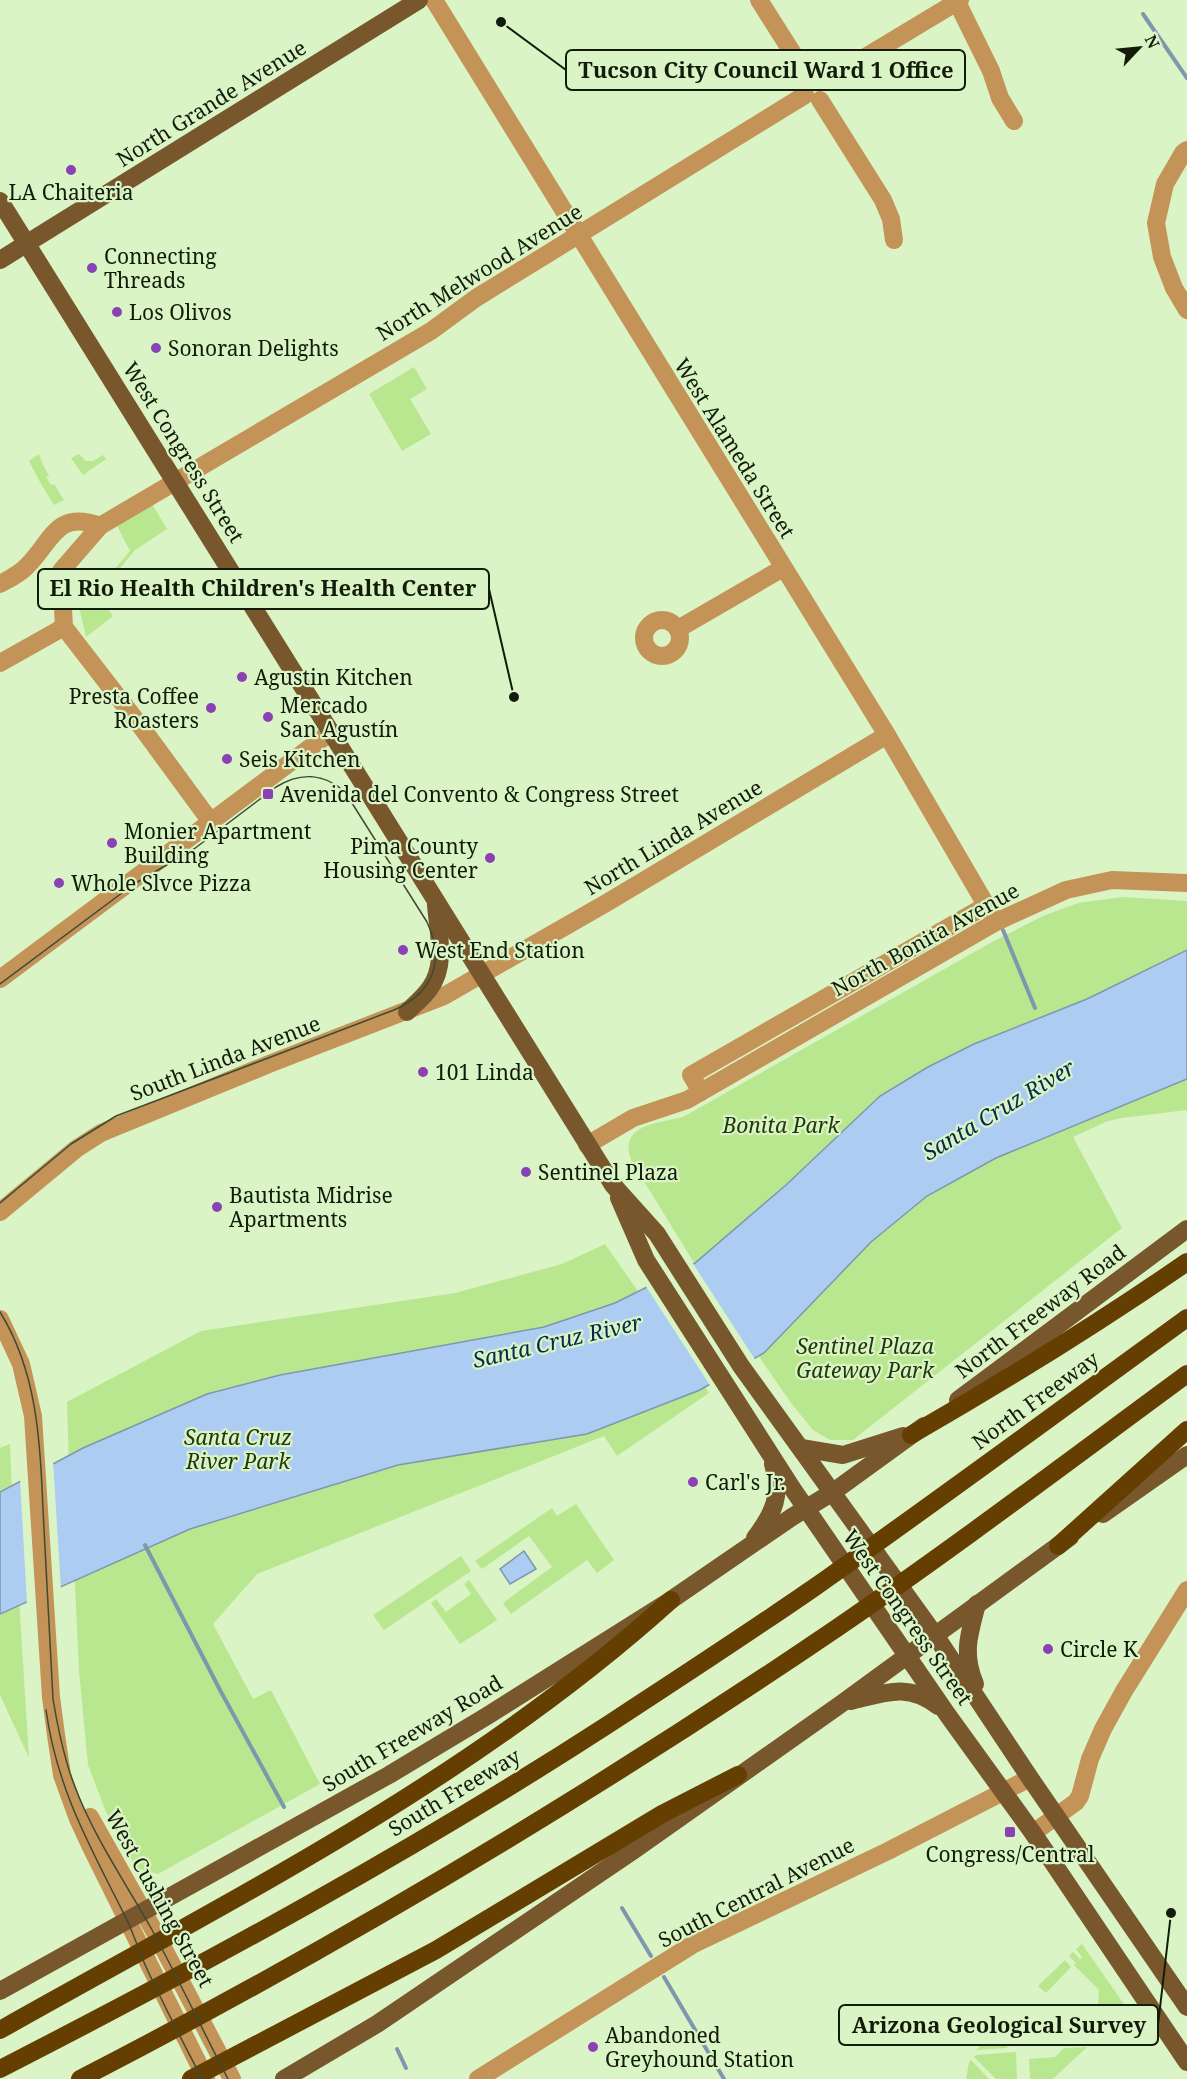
<svg xmlns="http://www.w3.org/2000/svg" width="1187" height="2079" viewBox="0 0 1187 2079" font-family="'Noto Serif',serif">
  <style>
    .green { fill: #b9e790 }
    .water { fill: #acccf1; stroke: #7e97ac; stroke-width: 1.5 }
    .pier { fill: #daf4c5 }
    .lines { fill: none; stroke-linecap: round; stroke-linejoin: round }
    .stream { stroke: #7e97ac; stroke-width: 4 }
    .minor { stroke: #c39357; stroke-width: 18 }
    .major { stroke: #78572d; stroke-width: 18 }
    .highway { stroke: #653f01; stroke-width: 18 }
    .tram { stroke: #3e4a33; stroke-width: 1.5 }
    .poi-dot { fill: #8a41b3; stroke: #daf4c5; stroke-width: 2 }
    .labels { text-anchor: middle; dominant-baseline: central; stroke-width: 4.5; stroke-linejoin: round; paint-order: stroke }
    .street-label { font-size: 21px; fill: #131c0b; stroke: #daf4c5 }
    .poi-label { font-size: 21px; fill: #131c0b; stroke: #daf4c5; text-anchor: start }
    .park-label { font-size: 21px; font-style: italic; fill: #23380a; stroke: #daf4c5 }
    .water-label { font-size: 22px; font-style: italic; fill: #062a4c; stroke: #daf4c5 }
    .leader { fill: none; stroke: #131c0b; stroke-width: 2 }
    .callout-dot { fill: #131c0b; stroke: #daf4c5; stroke-width: 2 }
    .callout { fill: #daf4c5; stroke: #131c0b; stroke-width: 2 }
    .callout-label { font-size: 22px; text-anchor: middle; font-weight: bold; fill: #131c0b }
  </style>
  <rect width="100%" height="100%" fill="#daf4c5"/>
  <g class="green">
    <path d="M414,367L427,389L410,399L431,434L402,451L369,394Z"/>
    <path d="M39,454L43,465L49,476L46,477L51,485L54,484L64,500L54,505L41,484L29,461Z"/>
    <path d="M79,454L86,461H93L103,455L106,459L83,475L71,458Z"/>
    <path d="M152,504L167,529L135,550L98,595L113,616L86,637L77,598L93,594L130,551L117,526Z"/>
    <path d="M1122,897L1187,901V1110L1122,1118L1108,1121L1073,1137L1122,1228L853,1440H830L813,1430L791,1403L693,1261L632,1162C616,1125 658,1123 683,1117L994,941L1043,916L1078,903Z"/>
    <path d="M605,1244L709,1393L617,1456L604,1436L257,1574L213,1624L253,1699L271,1690L320,1784L158,1874L136,1868L106,1812L88,1765L79,1671L71,1500L19,1598L29,1758L0,1695V1448L10,1444L12,1493L69,1467L67,1402L201,1331L455,1293L562,1264Z"/>
    <path d="M576,1504L614,1560L597,1573L587,1560L511,1614L503,1603L552,1567L529,1536L482,1569L475,1561L552,1508L557,1516Z"/>
    <path d="M461,1556L471,1571L384,1630L373,1615Z"/>
    <path d="M469,1580L497,1620L460,1644L431,1603L436,1599L446,1612L471,1594L464,1584Z"/>
    <path d="M1082,1944L1126,2007L1092,2041L1083,2042L1082,2033L1097,2017L1099,1990L1074,1965L1076,1963L1069,1956L1073,1952L1080,1959L1082,1957L1076,1949Z"/>
    <path d="M1065,1960L1071,1967L1046,1993L1038,1986Z"/>
    <path d="M994,2033L1008,2048L976,2050Z"/>
    <path d="M1087,2047L1053,2079H1030L1029,2059L1055,2057L1064,2048Z"/>
    <path d="M1016,2052L1017,2079H996L974,2057L976,2055Z"/>
    <path d="M971,2060L989,2079H966L969,2062Z"/>
  </g>
  <g class="water">
    <path d="M1187,950V1079L996,1158L927,1196L871,1242L764,1353L700,1390L587,1434L398,1465L190,1529L0,1614V1492L83,1448L207,1394L280,1375L544,1327L615,1303L695,1263L786,1185L880,1096L928,1067L974,1044L1087,999Z"/>
    <path d="M524,1551L536,1569L510,1584L500,1569Z"/>
  </g>
  <g class="pier">
    <path d="M692,1262L756,1361L711,1387L645,1285Z"/>
    <path d="M53,1461L61,1590L27,1605L20,1479Z"/>
  </g>
  <g class="lines">
    <g class="stream">
      <path d="M1143,14L1187,78"/>
      <path d="M1003,930L1035,1008"/>
      <path d="M145,1545L220,1690L284,1807"/>
      <path d="M622,1908L651,1956"/>
      <path d="M664,1977L724,2079"/>
      <path d="M397,2049L406,2068"/>
    </g>
    <g class="minor">
      <path d="M434,0L887,735L996,922"/>
      <path d="M759,0L809,79"/>
      <path d="M957,2L991,71L1000,98L1014,121"/>
      <path d="M824,82L960,0"/>
      <path d="M820,100L883,200L891,219L894,240"/>
      <path d="M1187,150L1183,153L1165,184L1156,223L1162,257L1174,288L1187,310"/>
      <path d="M0,584C9,579 20,574 27,566C53,540 56,510 100,526"/>
      <circle cx="662" cy="638" r="18"/>
      <path d="M678,629L783,568"/>
      <path d="M0,663L64,627"/>
      <path d="M211,822L142,728L64,627L61,571L100,526L431,331L476,298L805,95"/>
      <path d="M0,979L331,732"/>
      <path d="M701,1092L691,1075L987,905"/>
      <path d="M587,1145L633,1118L687,1100L996,922L1066,890L1112,880L1187,883"/>
      <path d="M0,1212L76,1149L101,1133L269,1064L444,996L608,902L887,735"/>
      <path d="M0,1319L21,1364L33,1416L51,1697L56,1735L62,1775L78,1819L90,1845L206,2079"/>
      <path d="M90,1817L157,1936L232,2079"/>
      <path d="M1033,1833L1076,1802L1080,1796L1090,1759L1103,1729L1124,1691L1187,1590"/>
      <path d="M478,2079L692,1945L888,1851L1030,1778"/>
    </g>
    <g class="major">
      <path d="M0,201L613,1185L657,1234L741,1366L935,1635L1030,1778L1187,2007"/>
      <path d="M0,260L419,0"/>
      <path d="M407,1012C415,1004 424,997 430,988C447,965 438,931 436,905"/>
      <path d="M619,1198L646,1260L792,1488L947,1714L1033,1833L1187,2062"/>
      <path d="M958,1400L1187,1229"/>
      <path d="M801,1448L843,1455L903,1436"/>
      <path d="M1103,1514L1187,1455"/>
      <path d="M755,1538C774,1513 782,1495 773,1464"/>
      <path d="M975,1684C962,1653 969,1635 977,1604"/>
      <path d="M851,1701C884,1693 908,1682 938,1706"/>
      <path d="M0,1991L389,1775L487,1716L671,1600L792,1517L833,1492L924,1426"/>
      <path d="M284,2079L377,2024L634,1850L841,1704L1070,1537"/>
    </g>
    <g class="highway">
      <path d="M911,1435C1005,1381 1097,1324 1187,1262"/>
      <path d="M1058,1546L1187,1430"/>
      <path d="M0,2030C232,1899 472,1780 671,1600"/>
      <path d="M0,2069C207,1963 413,1851 609,1724C678,1679 747,1634 815,1587C940,1499 1063,1408 1187,1318"/>
      <path d="M80,2079C340,1945 592,1794 834,1630C954,1548 1070,1460 1187,1374"/>
      <path d="M191,2079L436,1950L662,1814L738,1775"/>
    </g>
    <g class="tram">
      <path d="M0,984L134,884L194,849L276,787C300,772 324,773 345,792L427,922C445,961 434,992 394,1010L116,1116L71,1144L0,1203"/>
      <path d="M0,1312C41,1378 40,1454 44,1529C47,1586 50,1642 53,1699C58,1729 64,1759 75,1787C94,1837 125,1882 151,1928C178,1978 202,2029 228,2079"/>
      <path d="M46,1710C57,1790 91,1848 126,1918C134,1934 139,1952 147,1969C164,2006 183,2042 202,2079"/>
    </g>
  </g>
  <g class="poi-dot">
    <circle cx="71" cy="170" r="6"/>
    <circle cx="92" cy="268" r="6"/>
    <circle cx="117" cy="312" r="6"/>
    <circle cx="156" cy="348" r="6"/>
    <circle cx="242" cy="677" r="6"/>
    <circle cx="211" cy="708" r="6"/>
    <circle cx="268" cy="717" r="6"/>
    <circle cx="227" cy="759" r="6"/>
    <rect x="262" y="788" width="12" height="12" rx="3"/>
    <circle cx="112" cy="843" r="6"/>
    <circle cx="490" cy="858" r="6"/>
    <circle cx="59" cy="883" r="6"/>
    <circle cx="403" cy="950" r="6"/>
    <circle cx="423" cy="1072" r="6"/>
    <circle cx="526" cy="1172" r="6"/>
    <circle cx="217" cy="1207" r="6"/>
    <circle cx="693" cy="1482" r="6"/>
    <circle cx="1048" cy="1649" r="6"/>
    <rect x="1004" y="1826" width="12" height="12" rx="3"/>
    <circle cx="593" cy="2047" r="6"/>
  </g>
  <g class="labels">
    <g class="street-label">
      <text transform="translate(211 103) rotate(-32)">North Grande Avenue</text>
      <text transform="translate(479 272) rotate(-32)">North Melwood Avenue</text>
      <text transform="translate(735 448) rotate(58)">West Alameda Street</text>
      <text transform="translate(184 452) rotate(58)">West Congress Street</text>
      <text transform="translate(673 837) rotate(-31)">North Linda Avenue</text>
      <text transform="translate(925 939) rotate(-29)">North Bonita Avenue</text>
      <text transform="translate(225 1058) rotate(-21)">South Linda Avenue</text>
      <text transform="translate(1040 1311) rotate(-37)">North Freeway Road</text>
      <text transform="translate(1035 1400) rotate(-36)">North Freeway</text>
      <text transform="translate(908 1617) rotate(55)">West Congress Street</text>
      <text transform="translate(412 1733) rotate(-31)">South Freeway Road</text>
      <text transform="translate(454 1792) rotate(-31)">South Freeway</text>
      <text transform="translate(756 1892) rotate(-27)">South Central Avenue</text>
      <text transform="translate(160 1898) rotate(61)">West Cushing Street</text>
    </g>
    <g class="poi-label">
      <text x="71" y="192" text-anchor="middle">LA Chaiteria</text>
      <text x="104" y="256">Connecting<tspan x="104" dy="24">Threads</tspan></text>
      <text x="129" y="312">Los Olivos</text>
      <text x="168" y="348">Sonoran Delights</text>
      <text x="254" y="677">Agustin Kitchen</text>
      <text x="199" y="696" text-anchor="end">Presta Coffee<tspan x="199" dy="24">Roasters</tspan></text>
      <text x="280" y="705">Mercado<tspan x="280" dy="24">San Agustín</tspan></text>
      <text x="239" y="759">Seis Kitchen</text>
      <text x="280" y="794">Avenida del Convento &amp; Congress Street</text>
      <text x="124" y="831">Monier Apartment<tspan x="124" dy="24">Building</tspan></text>
      <text x="478" y="846" text-anchor="end">Pima County<tspan x="478" dy="24">Housing Center</tspan></text>
      <text x="71" y="883">Whole Slvce Pizza</text>
      <text x="415" y="950">West End Station</text>
      <text x="435" y="1072">101 Linda</text>
      <text x="538" y="1172">Sentinel Plaza</text>
      <text x="229" y="1195">Bautista Midrise<tspan x="229" dy="24">Apartments</tspan></text>
      <text x="705" y="1482">Carl's Jr.</text>
      <text x="1060" y="1649">Circle K</text>
      <text x="1010" y="1854" text-anchor="middle">Congress/Central</text>
      <text x="605" y="2035">Abandoned<tspan x="605" dy="24">Greyhound Station</tspan></text>
    </g>
    <g class="park-label">
      <text x="781" y="1125">Bonita Park</text>
      <text x="865" y="1346">Sentinel Plaza<tspan x="865" dy="24">Gateway Park</tspan></text>
      <text x="238" y="1437">Santa Cruz<tspan x="238" dy="24">River Park</tspan></text>
    </g>
    <g class="water-label">
      <text transform="translate(998 1109) rotate(-31)">Santa Cruz River</text>
      <text transform="translate(557 1340) rotate(-13)">Santa Cruz River</text>
    </g>
  </g>
  <path class="leader" d="M501 22L566 70M514 697L489 589M1171 1913L1158 2025"/>
  <g class="callout-dot">
    <circle cx="501" cy="22" r="6"/>
    <circle cx="514" cy="697" r="6"/>
    <circle cx="1171" cy="1913" r="6"/>
  </g>
  <g class="callout">
    <rect x="566" y="50" width="399" height="40" rx="6"/>
    <rect x="38" y="569" width="451" height="40" rx="6"/>
    <rect x="839" y="2005" width="319" height="40" rx="6"/>
  </g>
  <g class="callout-label">
    <text x="766" y="78">Tucson City Council Ward 1 Office</text>
    <text x="263" y="596">El Rio Health Children's Health Center</text>
    <text x="999" y="2033">Arizona Geological Survey</text>
  </g>
  <g transform="translate(1139 48) rotate(64)" stroke="#daf4c5" stroke-width="4.5" paint-order="stroke">
  <path d="M0-4.5L10 22L0 15L-10 22Z" fill="#131c0b"/>
  <text y="-9" font-size="16" font-weight="bold" text-anchor="middle" fill="#131c0b">N</text>
  </g>
</svg>
